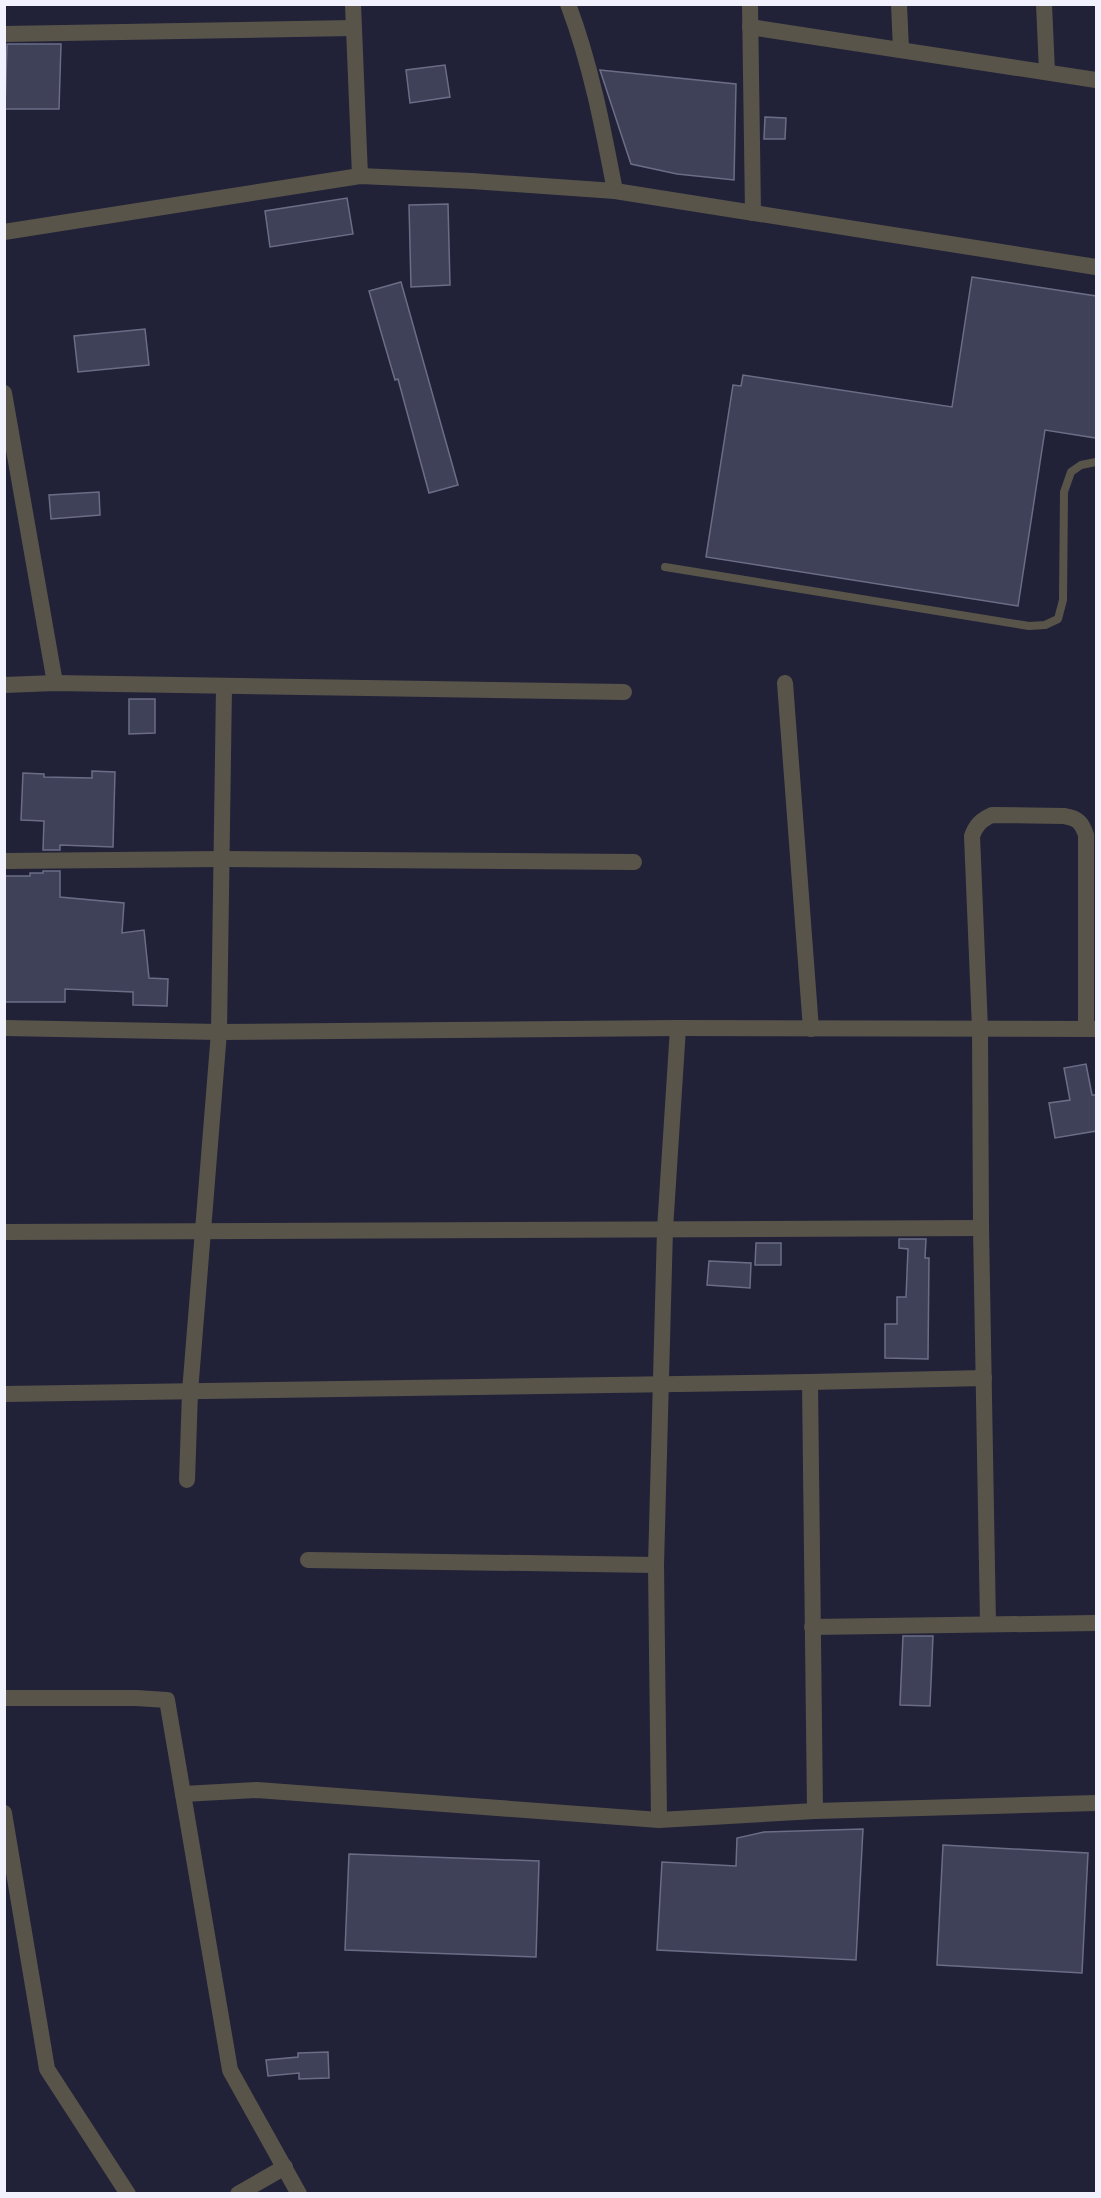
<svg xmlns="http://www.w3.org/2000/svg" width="1101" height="2198" viewBox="0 0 1101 2198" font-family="'Public Sans',sans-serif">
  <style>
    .building { fill: #3f4158; stroke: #6b6d87; stroke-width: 1.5 }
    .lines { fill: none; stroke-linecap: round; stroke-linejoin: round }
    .service { stroke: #59544a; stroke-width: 8 }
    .minor { stroke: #59544a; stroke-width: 16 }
  </style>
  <rect width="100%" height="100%" fill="#212238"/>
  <g class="building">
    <path d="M7,44H61L59,109H5Z"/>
    <path d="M445,65L450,97L410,103L406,70Z"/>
    <path d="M600,70L736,84L734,180L677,174L631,164Z"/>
    <path d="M765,117L786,118L785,139H764Z"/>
    <path d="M347,198L353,234L270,247L265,211Z"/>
    <path d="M448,204L450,285L411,287L409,205Z"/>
    <path d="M972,277L1096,296V438L1045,430L1018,606L706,557L733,385L741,386L743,375L952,407Z"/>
    <path d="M401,282L458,485L429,493L398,379L395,380L369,291Z"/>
    <path d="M145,329L149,365L78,372L74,336Z"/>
    <path d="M99,492L100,515L51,519L49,495Z"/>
    <path d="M129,699H155V733L129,734Z"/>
    <path d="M92,771L115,772L113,847L60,845V850H43L44,821L21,820L23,773L44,774V777L92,778Z"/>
    <path d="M43,871H60V897L124,903L122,933L144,930L149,978L168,979L167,1006L133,1005V992L65,989V1002H5L4,876H30V873H43Z"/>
    <path d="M1086,1064L1092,1095H1096V1131L1055,1138L1049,1103L1070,1100L1064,1068Z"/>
    <path d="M899,1239H926L925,1258H929L928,1359L885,1358V1324H897V1297H906L908,1249L899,1248Z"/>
    <path d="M756,1243H781V1265H755Z"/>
    <path d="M709,1261L751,1263L750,1288L707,1285Z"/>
    <path d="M903,1636H933L930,1706L900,1705Z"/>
    <path d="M863,1829L856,1960L657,1950L662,1862L736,1866L737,1838L764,1832Z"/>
    <path d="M943,1845L1088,1853L1082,1973L937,1965Z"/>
    <path d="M349,1854L539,1861L536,1957L345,1950Z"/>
    <path d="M328,2052L329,2078L299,2079V2073L268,2076L266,2060L298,2057V2053Z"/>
  </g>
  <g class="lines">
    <path class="service" d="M665,567L1029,626L1045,625L1058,619L1063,600L1064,492L1071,472L1081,465L1096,462"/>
    <g class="minor">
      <path d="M353,4L360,176"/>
      <path d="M568,4C591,65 603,128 615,191"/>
      <path d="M750,4L753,213"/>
      <path d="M899,4L901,50"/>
      <path d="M1044,4L1047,72"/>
      <path d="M750,27L1096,80"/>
      <path d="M4,34L353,28"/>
      <path d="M4,232L360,176L472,181L615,191L1096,267"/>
      <path d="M4,393L55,683"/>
      <path d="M785,683L811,1029"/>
      <path d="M4,685L55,683L624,692"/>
      <path d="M4,861L222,859L634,862"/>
      <path d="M4,1028L219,1032L678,1028L1096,1029"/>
      <path d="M4,1232L981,1228"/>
      <path d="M810,1382L815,1811"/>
      <path d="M4,1394L810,1382L984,1378"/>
      <path d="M187,1480L190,1392L219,1032L224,687"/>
      <path d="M308,1560L656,1565"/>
      <path d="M988,1624L981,1228L980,1029L972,836C976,825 981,820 992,815L1064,816C1078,818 1082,823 1086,835V1029"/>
      <path d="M812,1627L1096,1623"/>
      <path d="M4,1698H136L167,1700L230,2070L299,2194"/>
      <path d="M183,1794L257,1790L659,1820L815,1811L1096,1803"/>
      <path d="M4,1813L47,2069L128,2194"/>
      <path d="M659,1820L656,1565L665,1229L678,1028"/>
      <path d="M238,2194L285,2167"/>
    </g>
  </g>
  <rect width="1101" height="2198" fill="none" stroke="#f1f2fe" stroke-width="12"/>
</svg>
